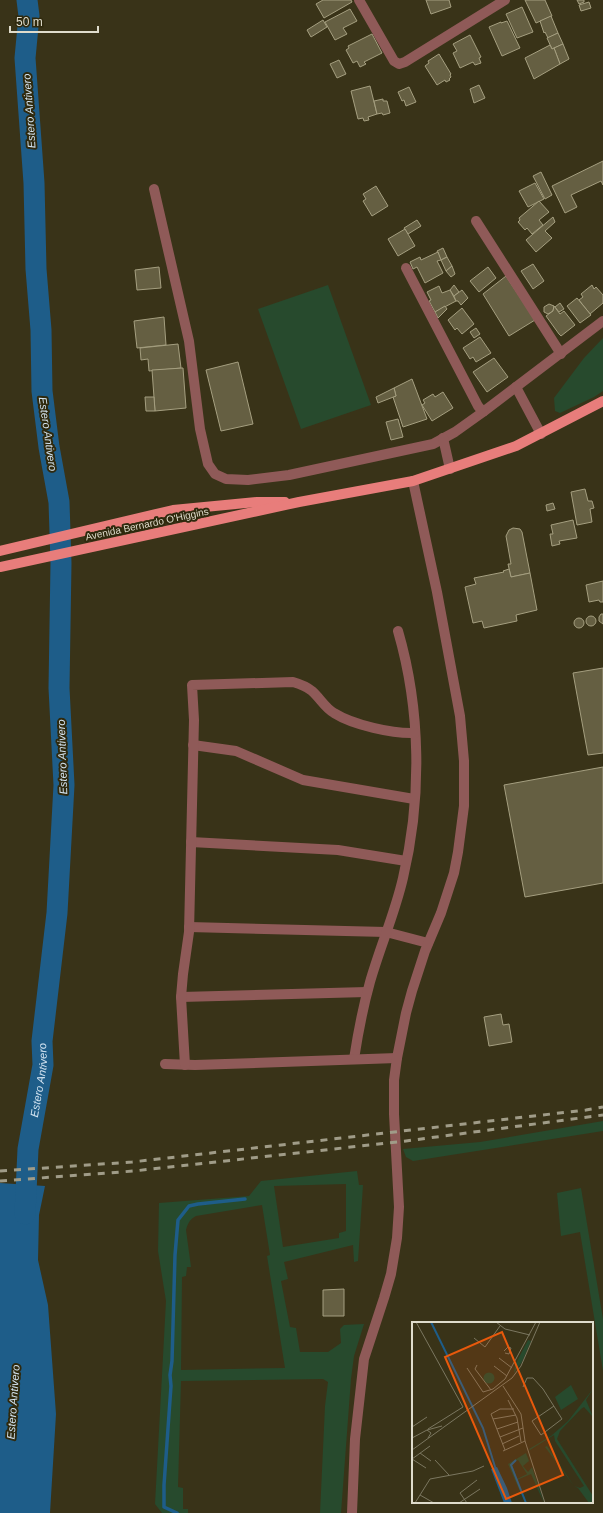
<svg xmlns="http://www.w3.org/2000/svg" width="603" height="1513" viewBox="0 0 603 1513" font-family="Helvetica,sans-serif">
  <style>
    .green { fill: #274a2d; fill-rule: evenodd }
    .water { fill: #1e5d89 }
    .lines { fill: none; stroke-linecap: round; stroke-linejoin: round }
    .stream { stroke: #1e5d89; stroke-width: 3.5 }
    .river { stroke: #1e5d89; stroke-width: 21 }
    .building { fill: #655f42; stroke: #a59f80 }
    .minor { stroke: #8f5a58; stroke-width: 10 }
    .major { stroke: #e87d7b; stroke-width: 10 }
    .rail { stroke: #a09c88; stroke-width: 3; stroke-dasharray: 7 7; stroke-linecap: butt }
    .labels { text-anchor: middle; dominant-baseline: central; stroke-width: 4; stroke-linejoin: round; paint-order: stroke }
    .street-label { font-size: 10px; fill: #dfdccc; stroke: #2f290d }
    .water-label { font-size: 11px; font-style: italic; fill: #d4e4f1; stroke: #2f290d }
    .inset-river { fill: none; stroke: #1e5d89; stroke-width: 2 }
    .inset-road { fill: none; stroke: #7b7760; stroke-width: 1 }
    .view { fill: #e8590c; fill-opacity: 0.15; stroke: #e8590c; stroke-width: 2 }
    .inset-edge { fill: none; stroke: #dfdccc; stroke-width: 2 }
  </style>
  <rect width="100%" height="100%" fill="#393318"/>
  <g class="green">
    <path d="M328,285L371,405L301,429L258,309Z"/>
    <path d="M603,338V391L594,397L560,413L555,411L554,398L584,358Z"/>
    <path d="M603,1121V1131L413,1161L406,1157L403,1149L480,1142Z"/>
    <path d="M357,1171L359,1185H363L358,1261L354,1262L353,1245L284,1262L288,1279L281,1281L290,1327L296,1328L300,1352H328L341,1343L340,1329L344,1325L364,1324L354,1356L351,1379L341,1513H320L325,1406L328,1382L323,1379L181,1381L178,1487L183,1488V1509H188V1513H162L155,1504L166,1301L158,1251L159,1203L249,1196L261,1181ZM346,1184V1231L339,1233V1238L283,1247L274,1186ZM262,1205L270,1255L267,1256L285,1368L181,1370L182,1277L186,1276L187,1267H191L186,1230C188,1223 190,1219 196,1216Z"/>
    <path d="M581,1188L603,1319V1371L580,1232L561,1236L557,1193Z"/>
  </g>
  <path class="water" d="M0,1183L45,1186L39,1215L38,1260L48,1305L56,1414L50,1513H0Z"/>
  <g class="lines">
    <path class="stream" d="M177,1513L164,1507V1485L171,1386L170,1375L172,1361L175,1255L178,1220L189,1206L198,1204L245,1199"/>
    <path class="river" id="s1" d="M25,1214L28,1149L43,1065L42,1041L57,913L64,785L59,688L61,563L59,502L49,447L42,391L41,330L36,269L34,183L25,58L29,16L27,0"/>
  </g>
  <g class="building">
    <path d="M323,0H351L352,2L324,18L316,4Z"/>
    <path d="M426,0H449L451,7L431,14Z"/>
    <path d="M525,0H545L552,16L536,23Z"/>
    <path d="M577,0H584V2L579,4Z"/>
    <path d="M589,2L591,8L581,11L579,5Z"/>
    <path d="M522,7L533,32L517,38L506,14Z"/>
    <path d="M350,9L357,21L343,28L347,34L335,40L325,22Z"/>
    <path d="M551,16L558,33L548,38L545,32L544,33L540,21Z"/>
    <path d="M323,20L327,27L311,37L307,30Z"/>
    <path d="M507,21L520,48L502,56L489,27L501,22V23Z"/>
    <path d="M558,33L563,44L552,49L547,38Z"/>
    <path d="M372,34L382,53L364,62L366,64L360,67L357,61L353,63L346,50L349,48L348,46Z"/>
    <path d="M470,35L481,57L479,58L481,63L475,65L473,62L460,68L453,53L457,51L453,44Z"/>
    <path d="M563,44L569,59L560,64L554,48Z"/>
    <path d="M550,45L552,49L554,48L560,64L534,79L525,58Z"/>
    <path d="M439,54L451,74L450,75L451,77L449,79L450,80L446,82L445,80L437,85L425,66L429,63L428,61Z"/>
    <path d="M339,60L346,74L337,78L330,64Z"/>
    <path d="M479,85L485,98L474,103L470,89Z"/>
    <path d="M370,86L377,114L368,117L369,120L364,121L363,118L358,119L351,91Z"/>
    <path d="M409,87L416,102L406,106L404,100L402,101L398,92Z"/>
    <path d="M383,99V101H387L390,113L383,115L382,113L377,114L374,101Z"/>
    <path d="M603,161V185L601,181L571,195L577,207L565,213L552,186Z"/>
    <path d="M541,172L552,195L545,199L533,176Z"/>
    <path d="M535,183L544,199L528,207L519,191Z"/>
    <path d="M376,186L388,206L372,216L363,201L366,199L363,194Z"/>
    <path d="M539,201L549,212L539,220L543,225L532,234L527,228L525,230L518,222L520,220L519,218Z"/>
    <path d="M553,217L555,222L545,231L552,238L536,252L526,240Z"/>
    <path d="M417,220L421,226L408,234L404,228Z"/>
    <path d="M405,229L415,246L398,256L388,239Z"/>
    <path d="M443,248L447,257L441,260L437,251Z"/>
    <path d="M438,252L441,260L437,261L443,273L425,283L417,267L413,269L410,262L420,257L421,260Z"/>
    <path d="M447,257L452,266L446,271L441,260Z"/>
    <path d="M533,264L544,281L533,289L521,271Z"/>
    <path d="M452,266L455,274L451,277L446,271Z"/>
    <path d="M159,267L161,288L137,290L135,270Z"/>
    <path d="M488,267L496,278L479,292L470,281Z"/>
    <path d="M506,276L535,320L509,336L483,294Z"/>
    <path d="M454,285L459,292L454,296L450,290Z"/>
    <path d="M592,285L594,289L596,287L603,295V303L590,314L579,300L583,297L581,294Z"/>
    <path d="M439,286L442,293L450,290L456,301L435,312L429,301L431,300L427,292Z"/>
    <path d="M462,290L468,298L461,305L458,301H456L454,296Z"/>
    <path d="M577,298L591,315L580,323L567,306Z"/>
    <path d="M560,303L564,309L559,312L555,307Z"/>
    <path d="M549,304L554,306L553,311L548,314L544,312V307Z"/>
    <path d="M445,306L447,309L438,318L435,312Z"/>
    <path d="M554,306L560,314L564,311L575,325L561,336L559,334L546,316L553,311Z"/>
    <path d="M462,308L474,324L462,334L457,328L455,330L448,320Z"/>
    <path d="M164,317L166,345L137,348L134,321Z"/>
    <path d="M476,328L480,334L474,338L470,332Z"/>
    <path d="M480,337L491,353L476,362L473,357L470,359L463,348Z"/>
    <path d="M178,344L181,368L149,371L148,359L141,360L140,348Z"/>
    <path d="M494,358L508,377L487,392L473,372Z"/>
    <path d="M238,362L253,424L221,431L206,370Z"/>
    <path d="M183,368L186,408L155,411L152,370Z"/>
    <path d="M412,379L427,419L403,427L393,397L396,396L394,388Z"/>
    <path d="M394,388L396,396L378,403L376,397Z"/>
    <path d="M443,392L453,408L432,421L422,405L425,403L423,400L433,394L435,397Z"/>
    <path d="M145,397H154L155,411H146Z"/>
    <path d="M398,419L403,437L391,440L386,422Z"/>
    <path d="M585,489L588,501H592L594,508L590,509L592,522L577,525L571,492Z"/>
    <path d="M553,503L555,509L547,511L546,505Z"/>
    <path d="M573,520L577,538L559,541L560,544L552,546L550,534H553L551,525Z"/>
    <path d="M513,528L520,529L522,532L530,573L511,577L508,564H511L506,536L509,530Z"/>
    <path d="M509,569L511,577L530,573L537,610L516,615L517,621L484,628L482,621L473,623L465,587L476,584L474,578L504,572L503,571Z"/>
    <path d="M603,581V602H600L599,600L589,602L586,585Z"/>
    <path d="M601,614H603V624L599,621V617Z"/>
    <circle cx="591" cy="621" r="5"/>
    <circle cx="579" cy="623" r="5"/>
    <path d="M603,668V753L588,755L573,673Z"/>
    <path d="M603,767V883L525,897L504,785Z"/>
    <path d="M501,1014L503,1025L509,1024L512,1042L489,1046L484,1017Z"/>
    <path d="M344,1289V1316H323V1290Z"/>
  </g>
  <g class="lines">
    <g class="minor">
      <path d="M359,0L394,61L399,64L405,62L505,0"/>
      <path d="M154,189L189,341L200,429L208,464L215,474L226,479L248,480L289,475L433,444L455,432L483,412L603,321"/>
      <path d="M476,221L561,354"/>
      <path d="M406,268L478,406L483,412"/>
      <path d="M516,387L541,434"/>
      <path d="M443,438L450,469"/>
      <path d="M193,745L236,751L303,780L414,799"/>
      <path d="M191,842L338,850L406,861"/>
      <path d="M189,927L386,932L428,943"/>
      <path d="M181,997L367,992"/>
      <path d="M354,1059C358,1033 363,1007 370,982C380,947 395,913 403,878C422,798 421,710 398,631"/>
      <path d="M165,1064L195,1065L397,1058"/>
      <path d="M185,1065L181,997L183,974L189,932L194,720L192,685L293,682C300,684 306,686 312,691C320,698 325,708 334,713C353,725 393,734 415,733"/>
      <path d="M352,1513L355,1439L364,1359L384,1298L391,1274L397,1238L399,1207L394,1114V1080L397,1058L406,1013L412,991L425,951L441,913L454,873L458,852L464,806V761L460,716L437,592L413,481"/>
    </g>
    <g class="major">
      <path d="M0,551L173,510L257,502H285"/>
      <path d="M0,567L299,502L413,481L516,446L603,401"/>
    </g>
    <g class="rail">
      <path d="M0,1171L132,1162L586,1110L603,1107"/>
      <path d="M0,1181L134,1171L406,1141L603,1115"/>
    </g>
  </g>
  <g class="labels">
    <g class="street-label">
      <text transform="translate(147 524) rotate(-12)">Avenida Bernardo O'Higgins</text>
    </g>
    <g class="water-label">
      <text transform="translate(29 111) rotate(-94)">Estero Antivero</text>
      <text transform="translate(48 434) rotate(82)">Estero Antivero</text>
      <text transform="translate(62 757) rotate(-92)">Estero Antivero</text>
      <text stroke="none"><textPath href="#s1" startOffset="135">Estero Antivero</textPath></text>
      <text transform="translate(13 1402) rotate(-86)">Estero Antivero</text>
    </g>
  </g>
  <g transform="translate(412 1322)">
    <rect width="181" height="181" fill="#393318"/>
    <path d="M116,18L119,19L110,40L102,51L103,43ZM71.5 56a5.5 5.5 0 1 1 11 0a5.5 5.5 0 1 1-11 0ZM159,63L166,77L149,88L143,75ZM181,67L174,78L181,95L172,85L169,87L148,109L145,117L181,174V180L177,181L166,166L162,164L133,125L135,124L162,164L168,166L172,164L143,119L142,113L118,128L117,127L139,114L156,99ZM114,131L117,139L111,144L116,150L120,145L132,181L119,152L105,158L115,181H113L96,142ZM106,138L115,152L105,157L100,142Z" fill="#274a2d" fill-rule="evenodd"/>
    <path d="M85,145L95,166L100,181H92L79,147Z" fill="#1e5d89"/>
    <path class="inset-river" d="M19,0L71,106L84,148M104,138L99,143L114,181"/>
    <path class="inset-road" d="M4,0L51,85L16,107M84,0L93,7L118,13M62,16L73,25L88,4M92,29L96,25L99,26L97,32L93,31M87,36L100,46M65,43L63,47L79,68M82,44L95,54M55,46L71,70L81,67L93,57L124,0M91,64L109,92L113,119L133,181M111,65L115,56H121L131,67L150,97L129,113L120,99L142,84M96,78L105,96L109,120M81,97L104,93M0,105L15,95M85,107L106,100M88,115L111,106M0,116L15,108M16,116L19,111L15,108L30,104M90,122L107,114M0,128L100,56L109,44L128,0M93,128L79,92L88,87H102M91,129L113,119M8,131L19,139M0,137L18,124M0,137L14,146M23,138L37,153M8,173L22,181M3,181L18,157L61,149L72,144M47,181L68,167M55,181L48,171L65,158"/>
    <path class="view" d="M90,10L151,153L94,177L33,35Z"/>
    <rect width="181" height="181" class="inset-edge"/>
  </g>
  <path d="M10 26v6h88v-6" fill="none" stroke="#dfdccc" stroke-width="2"/>
  <text x="16" y="26" font-size="12" fill="#dfdccc" stroke="#2f290d" stroke-width="3" paint-order="stroke">50 m</text>
</svg>
